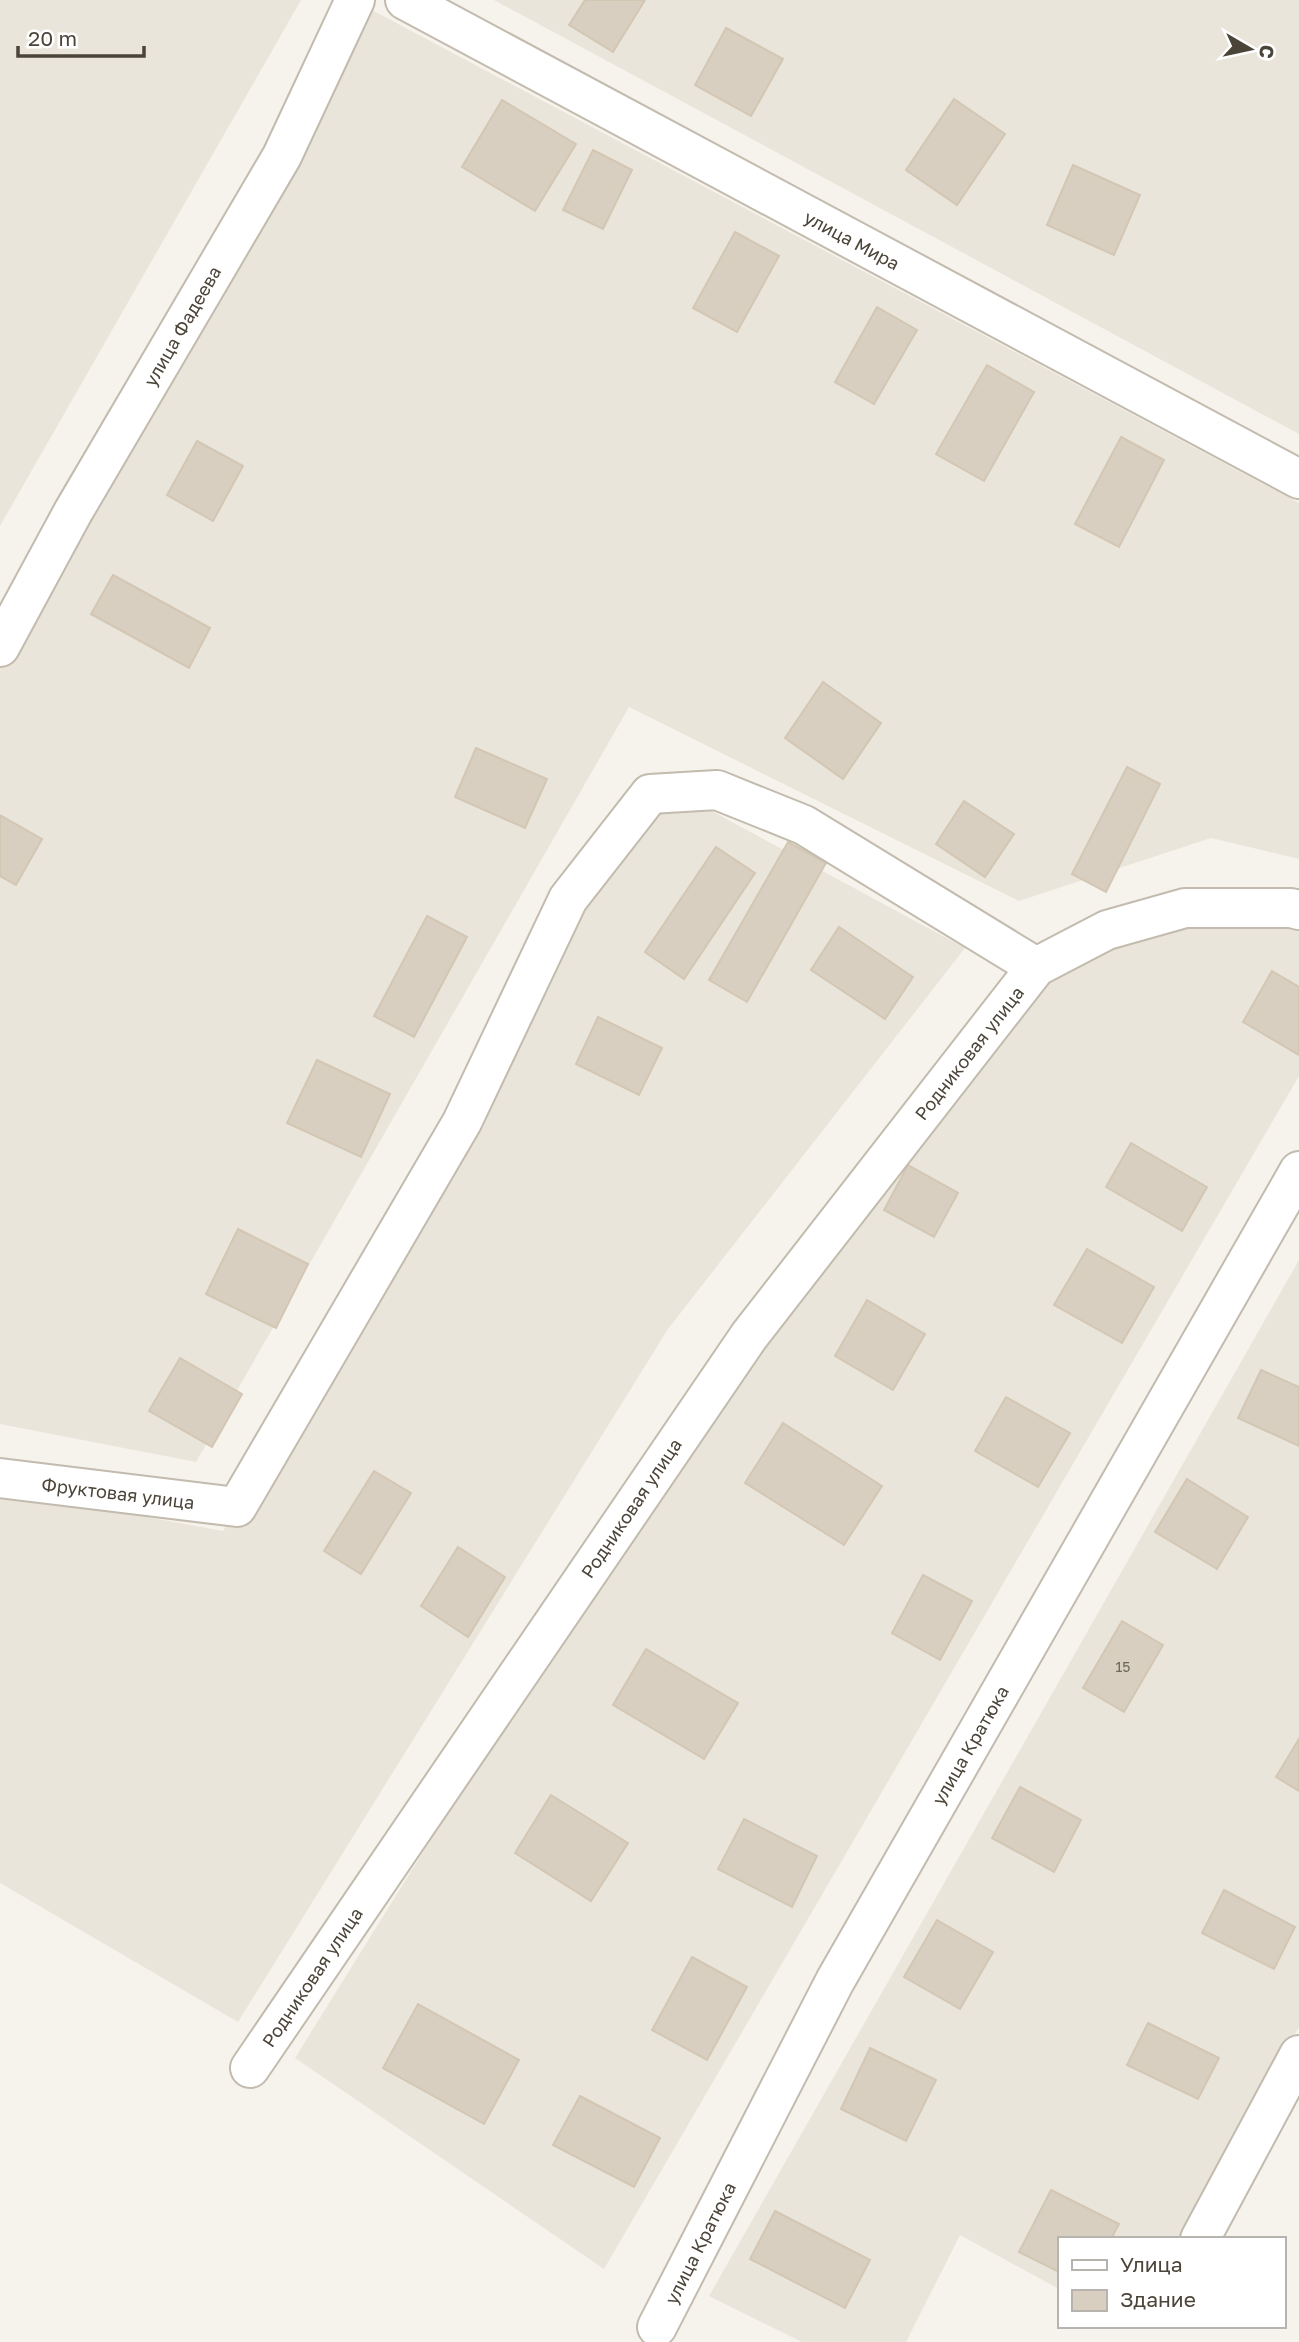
<svg xmlns="http://www.w3.org/2000/svg" width="1299" height="2342" viewBox="0 0 1299 2342" font-family="'Golos Text',sans-serif">
  <style>
    .residential { fill: #eae5da }
    .building { fill: #d8cfc1; stroke: #d3c7b4; stroke-width: 2 }
    .lines { fill: none; stroke-linecap: round; stroke-linejoin: round }
    .minor-casing { stroke: #c2bbae; stroke-width: 42 }
    .tertiary-casing { stroke: #c2bbae; stroke-width: 42 }
    .minor { stroke: #fff; stroke-width: 38 }
    .tertiary { stroke: #fff; stroke-width: 38 }
    .labels { text-anchor: middle; dominant-baseline: central; stroke-width: 7; stroke-linejoin: round; paint-order: stroke }
    .number-label { font-size: 14px; fill: #6e675b }
    .street-label { font-size: 18px; fill: #4b4439; stroke: #fff }
  </style>
  <rect width="100%" height="100%" fill="#f6f3ec"/>
  <g class="residential">
    <path d="M0,0H301L0,526Z"/>
    <path d="M494,0H1299V434Z"/>
    <path d="M372,10L1299,503V859L1211,838L1019,901L629,707L196,1462L0,1424V647L282,156Z"/>
    <path d="M658,782L965,948L668,1329L238,2022L0,1883V1490L223,1531L462,1122L568,899Z"/>
    <path d="M1217,906L1299,928V1076L604,2269L295,2058L725,1366L1036,967Z"/>
    <path d="M1299,1260V2027L1178,2239H1059V2289L960,2235L906,2342H802L709,2296Z"/>
  </g>
  <g class="building">
    <path d="M585,0H645L613,52L569,25Z"/>
    <path d="M726,28L783,59L751,116L695,85Z"/>
    <path d="M954,99L1005,134L957,205L906,170Z"/>
    <path d="M502,100L576,144L535,211L462,167Z"/>
    <path d="M593,150L632,170L603,229L563,210Z"/>
    <path d="M1073,165L1140,195L1114,255L1047,225Z"/>
    <path d="M735,232L779,256L737,332L693,308Z"/>
    <path d="M877,307L917,330L874,404L835,382Z"/>
    <path d="M987,365L1034,392L984,481L936,454Z"/>
    <path d="M1121,437L1164,460L1119,547L1075,524Z"/>
    <path d="M197,441L243,466L213,521L167,495Z"/>
    <path d="M113,575L210,628L189,668L91,614Z"/>
    <path d="M823,682L881,723L843,779L785,738Z"/>
    <path d="M476,748L547,779L525,828L455,797Z"/>
    <path d="M1127,767L1160,784L1106,892L1072,874Z"/>
    <path d="M964,801L1014,834L985,877L936,844Z"/>
    <path d="M0,815L42,839L16,885L0,876Z"/>
    <path d="M788,842L826,863L747,1002L709,980Z"/>
    <path d="M716,847L755,873L684,979L645,952Z"/>
    <path d="M427,916L467,937L414,1037L374,1016Z"/>
    <path d="M839,927L913,977L885,1019L811,970Z"/>
    <path d="M1272,971L1299,987V1055L1243,1022Z"/>
    <path d="M598,1017L662,1048L639,1095L576,1064Z"/>
    <path d="M317,1060L390,1094L361,1157L287,1123Z"/>
    <path d="M1131,1143L1207,1187L1182,1231L1106,1187Z"/>
    <path d="M908,1165L958,1193L934,1237L884,1210Z"/>
    <path d="M238,1229L308,1264L276,1328L206,1294Z"/>
    <path d="M1087,1249L1154,1287L1122,1343L1054,1305Z"/>
    <path d="M867,1300L925,1334L893,1390L835,1356Z"/>
    <path d="M180,1358L242,1394L212,1447L149,1411Z"/>
    <path d="M1261,1370L1299,1387V1446L1238,1418Z"/>
    <path d="M1006,1397L1070,1433L1038,1487L975,1451Z"/>
    <path d="M783,1423L882,1486L844,1545L745,1483Z"/>
    <path d="M374,1471L411,1493L361,1574L324,1551Z"/>
    <path d="M1187,1479L1248,1517L1217,1569L1155,1532Z"/>
    <path d="M458,1547L505,1577L468,1637L421,1606Z"/>
    <path d="M923,1575L972,1601L940,1660L892,1633Z"/>
    <path d="M1122,1621L1163,1645L1124,1712L1083,1688Z"/>
    <path d="M646,1649L738,1703L704,1759L613,1705Z"/>
    <path d="M1299,1739V1791L1276,1777Z"/>
    <path d="M1020,1787L1081,1820L1054,1872L992,1838Z"/>
    <path d="M551,1795L628,1843L591,1901L515,1853Z"/>
    <path d="M744,1819L817,1856L792,1907L718,1869Z"/>
    <path d="M1224,1890L1295,1927L1274,1969L1202,1933Z"/>
    <path d="M937,1920L993,1952L960,2009L904,1977Z"/>
    <path d="M692,1957L747,1987L707,2060L652,2030Z"/>
    <path d="M418,2004L519,2060L484,2124L383,2068Z"/>
    <path d="M1148,2023L1219,2058L1198,2099L1127,2065Z"/>
    <path d="M870,2048L936,2080L906,2141L841,2109Z"/>
    <path d="M580,2096L660,2138L634,2187L553,2145Z"/>
    <path d="M1051,2190L1119,2224L1111,2239H1059V2272L1019,2252Z"/>
    <path d="M775,2211L870,2260L845,2308L750,2259Z"/>
  </g>
  <g class="lines">
    <g class="minor-casing">
      <g id="minor">
        <path d="M0,647L73,512L282,156L355,0"/>
        <path d="M0,1478L237,1507L462,1122L568,899L650,794L717,790L804,825L1036,967"/>
        <path d="M250,2068L749,1336L1036,967L1107,930L1185,908H1291L1299,910"/>
        <path d="M1200,2239L1299,2055"/>
        <path d="M657,2327L835,1981L1299,1171"/>
      </g>
    </g>
    <g class="tertiary-casing">
      <path id="tertiary" d="M405,0L1299,479"/>
    </g>
    <use href="#minor" class="minor"/>
    <use href="#tertiary" class="tertiary"/>
  </g>
  <g class="labels">
    <g class="number-label">
      <text x="1123" y="1666">15</text>
    </g>
    <g class="street-label">
      <text transform="translate(852 240) rotate(28)">улица Мира</text>
      <text transform="translate(182 326) rotate(-60)">улица Фадеева</text>
      <text transform="translate(969 1053) rotate(-52)">Родниковая улица</text>
      <text transform="translate(118 1493) rotate(7)">Фруктовая улица</text>
      <text transform="translate(631 1508) rotate(-56)">Родниковая улица</text>
      <text transform="translate(970 1745) rotate(-60)">улица Кратюка</text>
      <text transform="translate(312 1977) rotate(-56)">Родниковая улица</text>
      <text transform="translate(700 2243) rotate(-63)">улица Кратюка</text>
    </g>
  </g>
  <rect x="1058" y="2237" width="228" height="91" fill="#ffffff" stroke="#b7b4b0" stroke-width="2"/>
  <rect x="1072" y="2260" width="35" height="10" fill="#ffffff" stroke="#b7b4b0" stroke-width="2"/>
  <text x="1120" y="2272" font-size="21" fill="#4b4439">Улица</text>
  <rect x="1072" y="2290" width="35" height="21" fill="#d8cfc1" stroke="#b7b4b0" stroke-width="2"/>
  <text x="1120" y="2307" font-size="21" fill="#4b4439">Здание</text>
  <g transform="translate(1250 49) rotate(99)" stroke="#ffffff" stroke-width="5" paint-order="stroke">
  <path d="M0-5L12 26L0 18L-12 26Z" fill="#4b4439"/>
  <text y="-10" font-size="19" font-weight="bold" text-anchor="middle" fill="#4b4439">С</text>
  </g>
  <path d="M18 46v10h126v-10" fill="none" stroke="#4b4439" stroke-width="3.5"/>
  <text x="28" y="46" font-size="21" fill="#4b4439" stroke="#ffffff" stroke-width="5" paint-order="stroke">20 m</text>
</svg>
